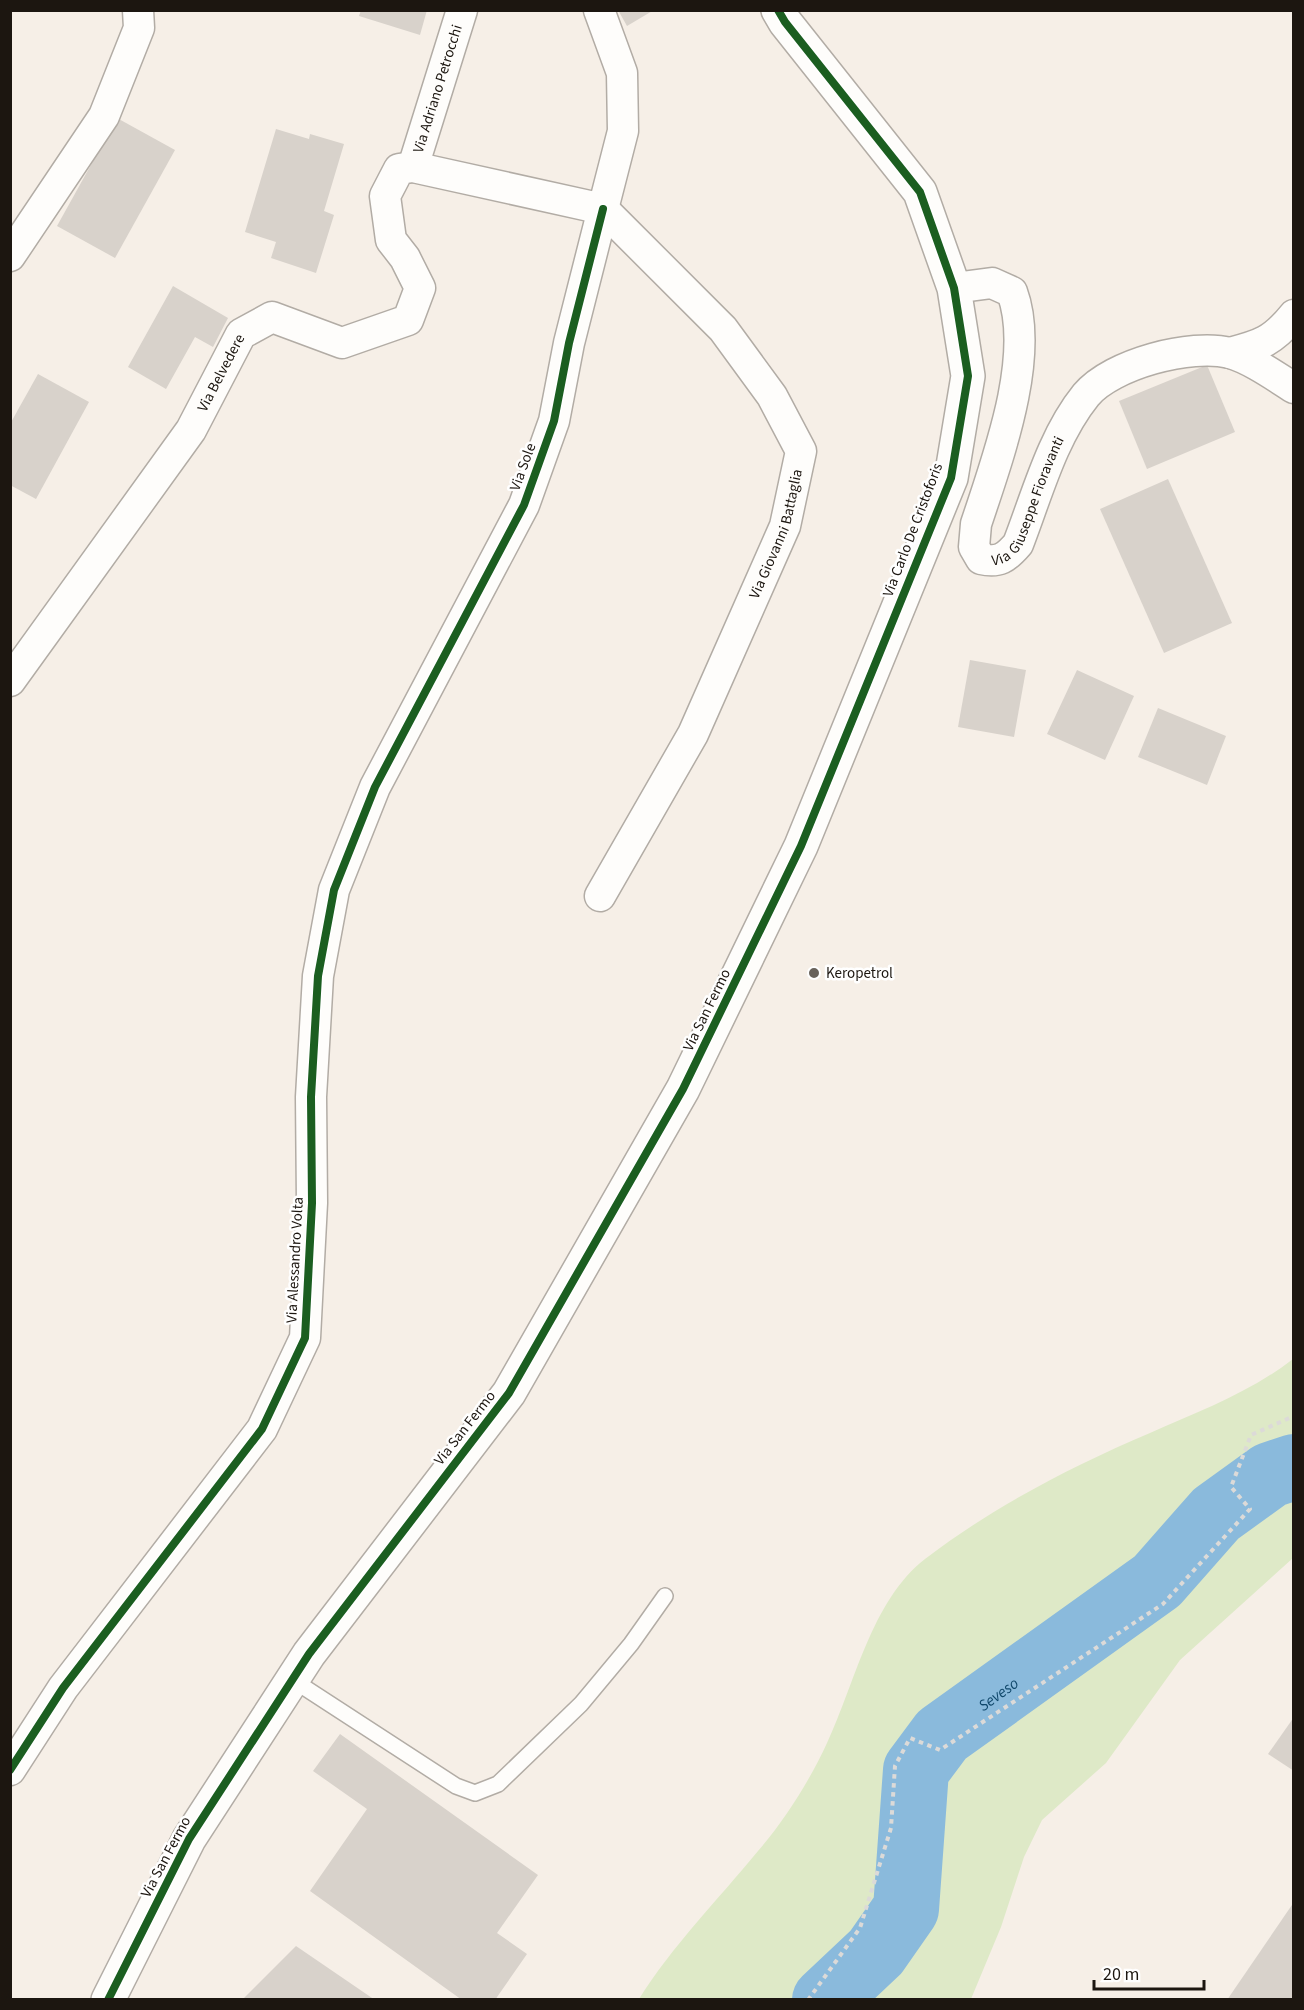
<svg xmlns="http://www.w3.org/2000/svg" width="1304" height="2010" viewBox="0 0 1304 2010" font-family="'Source Sans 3',sans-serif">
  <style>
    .green { fill: #dee9c7 }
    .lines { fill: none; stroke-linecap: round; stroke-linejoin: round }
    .river { stroke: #8abadc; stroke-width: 66 }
    .building { fill: #d8d2cb }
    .lane-casing { stroke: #b2aca5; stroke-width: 18 }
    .street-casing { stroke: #b2aca5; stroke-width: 33 }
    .secondary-casing { stroke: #b2aca5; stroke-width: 36 }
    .path { stroke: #dcdad8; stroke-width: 4; stroke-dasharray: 4.5 4.5; stroke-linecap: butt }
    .lane { stroke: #fefdfb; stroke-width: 15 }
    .street { stroke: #fefdfb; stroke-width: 30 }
    .secondary { stroke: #fefdfb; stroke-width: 33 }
    .cycleway-casing { stroke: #fff; stroke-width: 11 }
    .cycleway { stroke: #1b5e20; stroke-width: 8 }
    .poi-dot { fill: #68625b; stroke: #fff; stroke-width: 2 }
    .labels { text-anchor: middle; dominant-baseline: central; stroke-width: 5; stroke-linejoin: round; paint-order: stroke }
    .street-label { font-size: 15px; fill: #1c1610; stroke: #fff }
    .poi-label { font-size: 15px; fill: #1c1610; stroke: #fff; text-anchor: start }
    .water-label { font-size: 16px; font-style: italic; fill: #11496c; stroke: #fff }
  </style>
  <rect width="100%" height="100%" fill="#f6efe7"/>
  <path class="green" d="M1293,1359V1558L1180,1660L1106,1763L1042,1820L1024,1857L1001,1927L971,1999H639C673,1945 717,1901 758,1851C785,1820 810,1780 827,1743C855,1684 871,1601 925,1559C993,1507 1072,1466 1150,1433C1200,1411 1249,1393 1293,1359Z"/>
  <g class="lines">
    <path class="river" id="s1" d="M825,2000L876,1952L906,1909L916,1770L942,1735L1157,1581L1216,1514L1270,1475L1294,1467"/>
  </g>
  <g class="building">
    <path d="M361,10H427L420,35L359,16Z"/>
    <path d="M618,10H654L627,26Z"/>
    <path d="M117,118L175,150L115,258L57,226Z"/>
    <path d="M276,129L309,139L310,134L344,144L324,211L334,215L316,273L271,258L276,242L245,232Z"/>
    <path d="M173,286L228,318L213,347L195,337L166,389L128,367Z"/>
    <path d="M1207,365L1235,432L1147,469L1119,401Z"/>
    <path d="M38,374L89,402L36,499L10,485V424Z"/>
    <path d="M1168,479L1232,623L1164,653L1100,509Z"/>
    <path d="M970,660L1026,670L1014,737L958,727Z"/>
    <path d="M1077,670L1134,696L1105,760L1047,734Z"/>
    <path d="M1158,708L1226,736L1207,785L1138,757Z"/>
    <path d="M1294,1717V1771L1268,1754Z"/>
    <path d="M340,1734L538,1875L497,1933L527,1954L495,2000H462L310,1891L367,1809L313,1771Z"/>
    <path d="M1294,1902V2000H1227Z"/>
    <path d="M296,1946L375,2000H242Z"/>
  </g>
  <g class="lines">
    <g class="lane-casing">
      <path id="lane" d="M293,1680L456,1786L475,1793L498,1784L581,1704L631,1644L665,1596"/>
    </g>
    <g class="street-casing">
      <g id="street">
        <path id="s2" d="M413,167L462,10"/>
        <path d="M10,256L104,116L139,28L138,10"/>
        <path id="s3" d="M954,288L992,283L1012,292C1036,357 997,460 976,524L974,547L981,559C999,563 1006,558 1018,544C1037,495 1052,437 1086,395C1112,364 1191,343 1230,353C1251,359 1275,376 1294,388"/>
        <path d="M1230,353C1261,345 1273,341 1294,315"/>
        <path id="s4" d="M10,681L191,430L241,334L272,317L342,343L408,320L420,288L405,258L391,240L385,196L399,169L413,167L603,209L623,131L622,73L599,10"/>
        <path id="s5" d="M600,896L693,734L785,526L801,451L772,396L723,329L603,209"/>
        <path d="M10,1770L63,1688L262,1429L305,1338L312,1203L311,1097L318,976L334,890L375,787L524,505L554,421L569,343L603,209"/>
      </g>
    </g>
    <g class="secondary-casing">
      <path id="secondary" d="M108,2000L189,1839L309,1654L509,1393L683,1089L801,846L951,478L968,376L954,288L920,192L785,22L778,10"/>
    </g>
    <path class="path" d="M808,2000L860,1928L891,1828L895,1766L910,1738L940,1750L1163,1604L1250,1509L1231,1487L1251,1435L1294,1416"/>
    <use href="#lane" class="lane"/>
    <use href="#street" class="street"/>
    <use href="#secondary" class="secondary"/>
    <g class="cycleway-casing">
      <g id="cycleway">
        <path d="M10,1770L63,1688L262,1429L305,1338L312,1203L311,1097L318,976L334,890L375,787L524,505L554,421L569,343L603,209"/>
        <path d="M108,2000L189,1839L309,1654L509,1393L683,1089L801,846L951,478L968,376L954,288L920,192L785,22L778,10"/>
      </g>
    </g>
    <use href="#cycleway" class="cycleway"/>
  </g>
  <circle class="poi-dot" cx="814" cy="973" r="6"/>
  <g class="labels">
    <g class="street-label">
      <text stroke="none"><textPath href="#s2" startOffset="82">Via Adriano Petrocchi</textPath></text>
      <text stroke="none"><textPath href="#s4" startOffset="374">Via Belvedere</textPath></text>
      <text transform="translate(523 467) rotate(-70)">Via Sole</text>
      <text stroke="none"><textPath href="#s3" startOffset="420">Via Giuseppe Fioravanti</textPath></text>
      <text transform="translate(913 530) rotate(-69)">Via Carlo De Cristoforis</text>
      <text stroke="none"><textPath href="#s5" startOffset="404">Via Giovanni Battaglia</textPath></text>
      <text transform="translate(707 1010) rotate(-64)">Via San Fermo</text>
      <text transform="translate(295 1260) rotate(-87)">Via Alessandro Volta</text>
      <text transform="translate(465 1428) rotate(-52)">Via San Fermo</text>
      <text transform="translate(166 1857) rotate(-62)">Via San Fermo</text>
    </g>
    <g class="poi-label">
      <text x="826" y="973">Keropetrol</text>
    </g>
    <g class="water-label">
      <text stroke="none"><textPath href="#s1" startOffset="375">Seveso</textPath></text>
    </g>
  </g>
  <rect width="1304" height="2010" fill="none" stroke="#1c1610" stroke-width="24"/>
  <path d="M1094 1980v9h110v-9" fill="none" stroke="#1c1610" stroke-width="3"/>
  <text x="1103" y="1980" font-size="18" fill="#1c1610" stroke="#ffffff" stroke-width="4.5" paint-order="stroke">20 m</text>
</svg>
